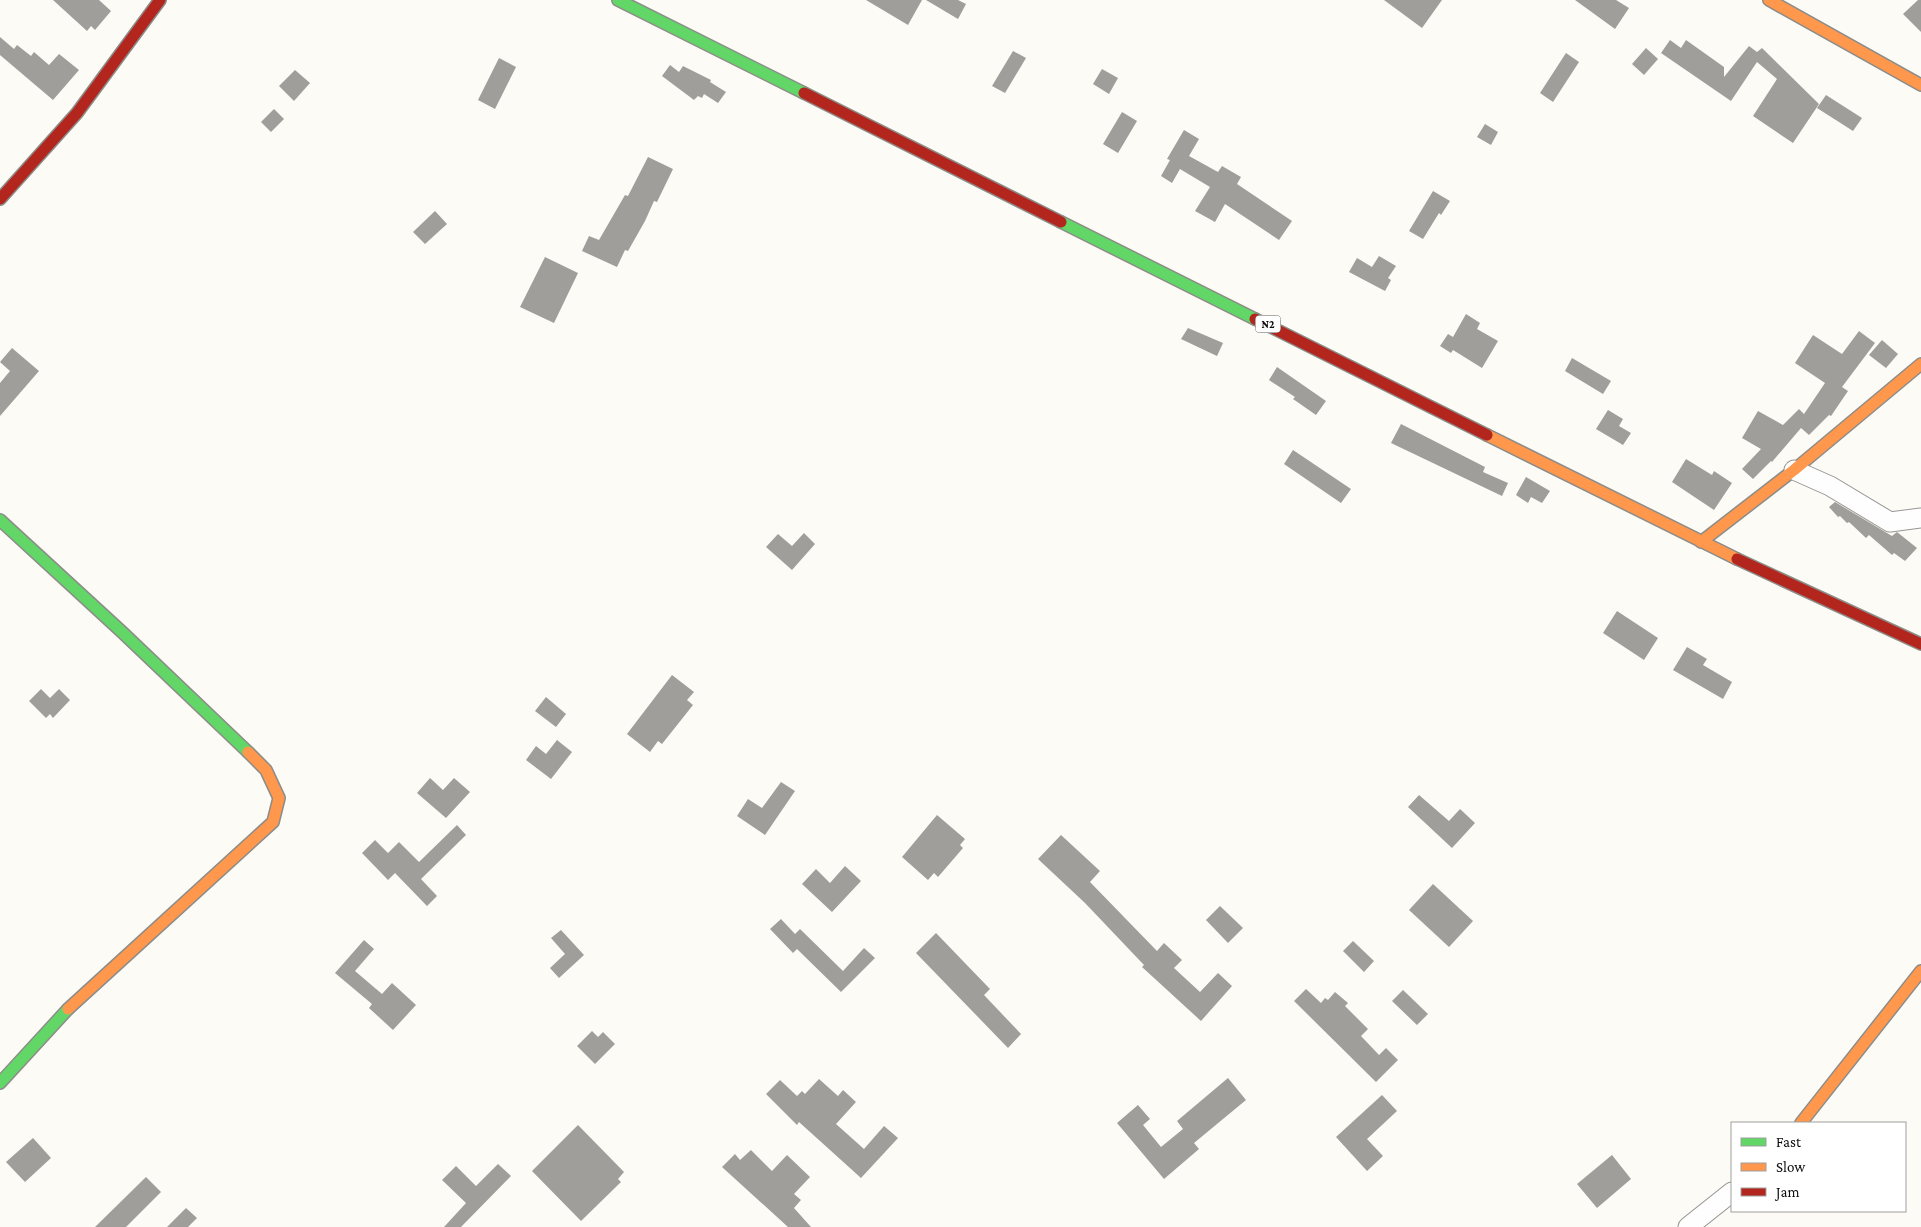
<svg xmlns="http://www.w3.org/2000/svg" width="1921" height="1227" viewBox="0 0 1921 1227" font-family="'Crimson Pro',serif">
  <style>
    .building { fill: #a09e9a }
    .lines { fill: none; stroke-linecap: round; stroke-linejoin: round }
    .street-casing { stroke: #969593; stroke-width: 21 }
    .fast-casing { stroke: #8c8c89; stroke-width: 14 }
    .slow-casing { stroke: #8c8c89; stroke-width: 14 }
    .jam-casing { stroke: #8c8c89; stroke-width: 14 }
    .street { stroke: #fffefe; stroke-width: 19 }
    .fast { stroke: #63d668; stroke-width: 11 }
    .slow { stroke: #ff974d; stroke-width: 11 }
    .jam { stroke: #b3261e; stroke-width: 11 }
    .labels { text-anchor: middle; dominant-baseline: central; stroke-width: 5; stroke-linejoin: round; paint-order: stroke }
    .shield { fill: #fff; stroke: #575757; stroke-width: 1 }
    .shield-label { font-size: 11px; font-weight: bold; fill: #0f0f0f }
  </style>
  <rect width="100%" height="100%" fill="#fcfbf5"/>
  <g class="building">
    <path d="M53,0H99L111,11L95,30L91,26L87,31Z"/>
    <path d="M866,0H922L908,25Z"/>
    <path d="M926,0H958L966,4L958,19Z"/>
    <path d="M1384,0H1442L1422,28Z"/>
    <path d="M1575,0H1616L1629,8L1615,29Z"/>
    <path d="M1918,0H1921V32L1903,14Z"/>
    <path d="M0,37L14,49L17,45L31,56L34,52L49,65L59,54L79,70L53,100L0,55Z"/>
    <path d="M1670,40L1681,48L1686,40L1724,67V77L1749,46L1757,52L1762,48L1819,104L1793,143L1753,116L1777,79L1757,62L1731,101L1661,53Z"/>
    <path d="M1646,48L1658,59L1644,75L1632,64Z"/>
    <path d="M1013,51L1026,58L1005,93L992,86Z"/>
    <path d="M1566,53L1579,62L1553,102L1540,93Z"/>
    <path d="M499,58L516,67L495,109L478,100Z"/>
    <path d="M670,65L679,72L683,66L711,80L710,82L726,92L718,103L704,94L702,98L698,96L694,100L662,76Z"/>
    <path d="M1102,69L1118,78L1109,94L1093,84Z"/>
    <path d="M295,70L310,83L294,101L279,86Z"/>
    <path d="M1826,95L1862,118L1853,131L1817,108Z"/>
    <path d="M274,109L284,119L271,132L261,122Z"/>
    <path d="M1122,112L1137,121L1118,153L1103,144Z"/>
    <path d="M1485,124L1498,132L1491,145L1477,137Z"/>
    <path d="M1184,130L1199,139L1189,156L1218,172L1222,166L1241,177L1237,184L1292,221L1279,240L1225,204L1215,222L1195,211L1210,187L1180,169L1172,183L1161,176L1170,160L1167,159Z"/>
    <path d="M648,157L673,169L657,202L654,201L645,221L628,251L625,250L617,267L582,251L589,236L599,240L625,195L628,196Z"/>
    <path d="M1433,191L1450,201L1441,215L1439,213L1423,239L1409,231Z"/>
    <path d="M435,211L447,224L425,244L413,232Z"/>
    <path d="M1379,256L1396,266L1388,278L1391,280L1385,291L1349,272L1357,258L1372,267Z"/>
    <path d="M545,257L578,273L554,323L520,307Z"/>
    <path d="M1466,314L1480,323L1477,329L1498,341L1482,368L1453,350L1451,353L1440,346L1448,334L1453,337Z"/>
    <path d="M1188,328L1223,343L1217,356L1181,339Z"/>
    <path d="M1859,331L1875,343L1842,387L1848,391L1831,416L1829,415L1809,435L1801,428L1772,462L1771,461L1753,479L1742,469L1761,449L1742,438L1758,411L1783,425L1799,409L1804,414L1825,383L1795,363L1813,335L1842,354Z"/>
    <path d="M1882,340L1898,354L1886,368L1869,355Z"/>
    <path d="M12,348L39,371L0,416V383L10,371L0,362Z"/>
    <path d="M1572,358L1611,381L1603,394L1565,371Z"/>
    <path d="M1277,367L1326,401L1316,415L1293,399L1295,397L1269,380Z"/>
    <path d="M1608,410L1623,419L1619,426L1631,433L1623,445L1596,429Z"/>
    <path d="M1401,424L1485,467L1483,472L1508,483L1502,496L1391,443Z"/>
    <path d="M1293,450L1351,489L1341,503L1284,464Z"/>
    <path d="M1686,459L1712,475L1714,471L1732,483L1714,510L1672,482Z"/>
    <path d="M1526,477L1550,491L1542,503L1531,497L1528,503L1516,495Z"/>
    <path d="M1835,502L1892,536L1897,532L1917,548L1905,561L1894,553L1892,555L1869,535L1866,538L1849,522L1847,523L1840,516L1838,517L1829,507Z"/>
    <path d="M804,533L815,544L792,570L766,547L778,534L792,546Z"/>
    <path d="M1617,611L1658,638L1644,660L1603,633Z"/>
    <path d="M1687,647L1707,659L1703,665L1732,682L1723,699L1673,670Z"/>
    <path d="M672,675L694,692L687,700L693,705L662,744L658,741L650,752L627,734Z"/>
    <path d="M41,689L50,698L59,689L70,700L53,718L50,714L46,718L29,701Z"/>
    <path d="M546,697L566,714L556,727L535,711Z"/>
    <path d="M557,740L572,752L551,779L526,760L536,746L546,754Z"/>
    <path d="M430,778L443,790L454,778L470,792L446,818L417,793Z"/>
    <path d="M781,782L795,791L765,835L737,816L748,799L762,808Z"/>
    <path d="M1419,795L1449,821L1460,809L1475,823L1452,848L1408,807Z"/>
    <path d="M937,815L965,839L960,845L963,848L938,877L934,873L928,880L902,857Z"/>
    <path d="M457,825L466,835L421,879L437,896L427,906L395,873L388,880L362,853L375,840L388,853L399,842L419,862Z"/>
    <path d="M1061,835L1100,871L1090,882L1157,951L1164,943L1182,960L1174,968L1200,992L1218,973L1232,986L1201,1021L1142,967L1144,965L1085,903L1038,859Z"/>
    <path d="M845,866L861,881L832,912L802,884L816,869L830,883Z"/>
    <path d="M1433,884L1473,921L1449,947L1409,910Z"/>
    <path d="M1220,906L1243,928L1228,943L1206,920Z"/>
    <path d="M781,919L795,934L800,929L843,971L864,948L875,958L841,992L797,949L793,953L770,929Z"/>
    <path d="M561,930L584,955L559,978L550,968L565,954L551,938Z"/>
    <path d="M936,933L990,989L984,995L1021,1034L1008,1048L916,953Z"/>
    <path d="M364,940L374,949L355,971L382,994L392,983L416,1005L393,1030L369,1008L372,1004L335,973Z"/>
    <path d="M1353,941L1374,961L1364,972L1343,951Z"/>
    <path d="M1306,989L1321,1003L1325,998L1328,1000L1335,992L1348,1003L1345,1006L1368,1029L1361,1036L1379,1055L1386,1048L1398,1060L1376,1082L1294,1001Z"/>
    <path d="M1403,990L1428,1014L1417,1025L1392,1001Z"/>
    <path d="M592,1031L598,1037L603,1032L615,1044L595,1064L577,1046Z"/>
    <path d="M1228,1078L1246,1100L1194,1143L1199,1149L1164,1179L1117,1123L1138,1105L1150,1119L1143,1125L1161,1147L1183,1129L1177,1121Z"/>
    <path d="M819,1079L838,1096L843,1090L856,1102L836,1124L864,1149L884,1126L898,1138L861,1178L799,1122L797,1125L766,1094L780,1080L797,1096L802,1091L805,1094Z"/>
    <path d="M1382,1095L1397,1111L1367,1139L1383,1156L1367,1171L1336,1137Z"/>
    <path d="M578,1125L624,1172L618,1179L621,1182L581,1221L532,1171Z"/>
    <path d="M33,1138L51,1158L25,1182L6,1162Z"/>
    <path d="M751,1150L772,1171L787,1155L810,1177L794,1194L801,1200L794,1208L811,1227H788L722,1167L735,1154L740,1160Z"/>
    <path d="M1612,1155L1631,1179L1597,1208L1577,1184Z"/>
    <path d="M498,1164L511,1176L461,1227H444L466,1203L442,1180L456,1166L476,1186Z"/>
    <path d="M146,1177L161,1192L126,1227H95Z"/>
    <path d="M186,1208L197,1218L188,1227H167Z"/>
  </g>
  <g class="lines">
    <g class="street-casing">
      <g id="street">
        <path d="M1794,470L1830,486L1890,522L1921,518"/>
        <path d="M1688,1227L1732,1192"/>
      </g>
    </g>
    <g class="fast-casing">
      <g id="fast">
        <path d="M618,0L804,93"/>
        <path d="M1061,222L1255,319"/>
        <path d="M0,520L122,632L248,752"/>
        <path d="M0,1083L68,1009"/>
      </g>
    </g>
    <g class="slow-casing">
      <g id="slow">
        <path d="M1769,0L1921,85"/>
        <path d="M1487,435L1737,559"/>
        <path d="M1701,542L1794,470L1921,364"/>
        <path d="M68,1009L273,822L279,798L266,770L248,752"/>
        <path d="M1801,1123L1921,971"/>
      </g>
    </g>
    <g class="jam-casing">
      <g id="jam">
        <path d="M804,93L1061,222"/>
        <path d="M0,199L77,113L160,0"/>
        <path d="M1255,319L1487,435"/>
        <path d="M1737,559L1921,644"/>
      </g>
    </g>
    <use href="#street" class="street"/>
    <use href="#fast" class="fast"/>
    <use href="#slow" class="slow"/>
    <use href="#jam" class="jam"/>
  </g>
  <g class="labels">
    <rect class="shield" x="1255.5" y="315.5" width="25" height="17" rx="4"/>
    <g class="shield-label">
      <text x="1268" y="324">N2</text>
    </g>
  </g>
  <rect x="1731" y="1122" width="175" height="90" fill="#ffffff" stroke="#9f9f9f"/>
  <rect x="1741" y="1138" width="25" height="8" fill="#63d668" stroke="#9f9f9f"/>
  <text x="1776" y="1147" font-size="15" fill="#0f0f0f">Fast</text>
  <rect x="1741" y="1163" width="25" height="8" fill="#ff974d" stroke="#9f9f9f"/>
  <text x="1776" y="1172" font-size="15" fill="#0f0f0f">Slow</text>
  <rect x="1741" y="1188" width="25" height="8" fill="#b3261e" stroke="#9f9f9f"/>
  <text x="1776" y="1197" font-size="15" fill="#0f0f0f">Jam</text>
</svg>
